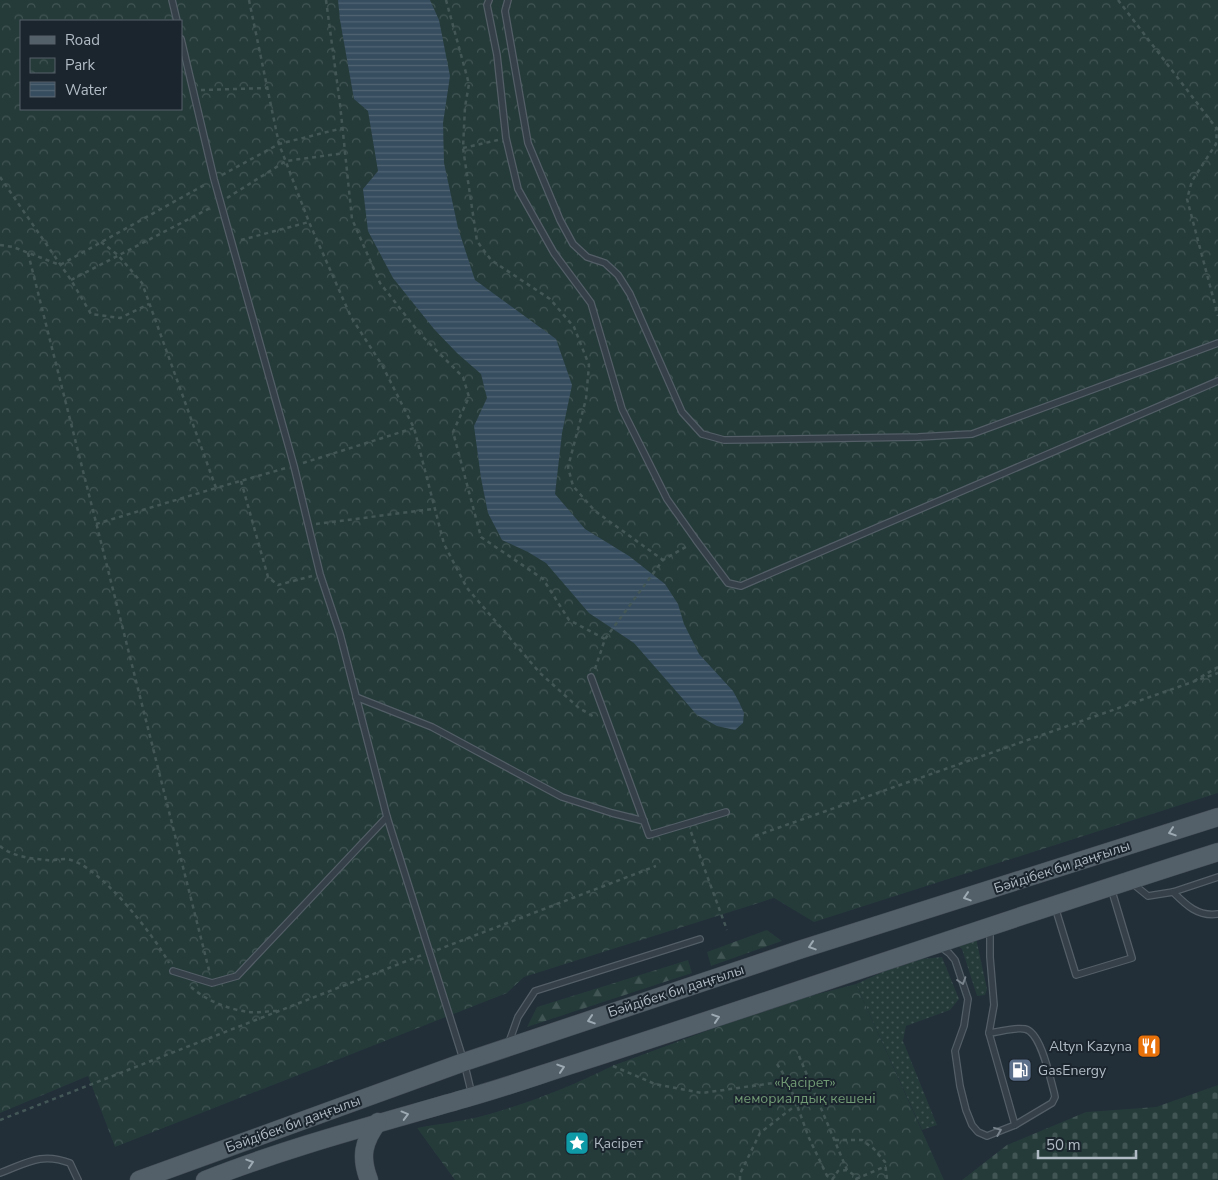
<svg xmlns="http://www.w3.org/2000/svg" width="1218" height="1180" viewBox="0 0 1218 1180" font-family="'Nunito Sans',sans-serif">
  <style>
    .grass { fill: url(#grass-dots) }
    .forest { fill: url(#forest-firs) }
    .cemetery { fill: url(#cemetery-stones) }
    .park { fill: url(#park-crowns); fill-rule: evenodd }
    .water { fill: url(#water-rules) }
    .lines { fill: none; stroke-linecap: round; stroke-linejoin: round }
    .lane-casing { stroke: #535e66; stroke-width: 8 }
    .primary-casing { stroke: #3f4952; stroke-width: 19 }
    .path { stroke: #445757; stroke-width: 2.5; stroke-dasharray: 4 4; stroke-linecap: butt }
    .lane { stroke: #354048; stroke-width: 5.5 }
    .primary { stroke: #535f69; stroke-width: 18 }
    .oneway { stroke: #9da9b3 }
    .oneway2 { stroke: #79848d }
    .labels { text-anchor: middle; dominant-baseline: central; stroke-width: 4; stroke-linejoin: round; paint-order: stroke }
    .street-label { font-size: 14px; fill: #b0bbc5; stroke: #1b252d }
    .poi-label { font-size: 14px; fill: #b0bbc5; stroke: #1b252d; text-anchor: start }
    .park-label { font-size: 14px; fill: #709974; stroke: #1b252d }
  </style>
  <defs>
    <pattern id="grass-dots" width="8" height="8" patternUnits="userSpaceOnUse" patternTransform="scale(1.25)"><rect width="8" height="8" fill="#253b3a"/><path d="M2 2h.1M6 6h.1" fill="none" stroke="#425555" stroke-width="1.8" stroke-linecap="round"/></pattern>
    <pattern id="forest-firs" width="22" height="20" patternUnits="userSpaceOnUse" patternTransform="scale(1.25)"><rect width="22" height="20" fill="#253b3a"/><path d="M5 1l3.5 6h-7zM16 11l3.5 6h-7z" fill="#425555"/></pattern>
    <pattern id="cemetery-stones" width="16" height="16" patternUnits="userSpaceOnUse" patternTransform="scale(1.25)"><rect width="16" height="16" fill="#253b3a"/><path d="M2 7V4a2 2 0 0 1 4 0v3zM10 15v-3a2 2 0 0 1 4 0v3z" fill="#425555"/></pattern>
    <pattern id="park-crowns" width="20" height="18" patternUnits="userSpaceOnUse" patternTransform="scale(1.25)"><rect width="20" height="18" fill="#253b3a"/><path d="M2 6a3 3 0 1 1 6 0M12 15a3 3 0 1 1 6 0" fill="none" stroke="#425555"/></pattern>
    <pattern id="water-rules" width="6" height="5" patternUnits="userSpaceOnUse" patternTransform="scale(1.25)"><rect width="6" height="5" fill="#364d5f"/><path d="M0 2.5h6" fill="none" stroke="#516574"/></pattern>
  </defs>
  <rect width="100%" height="100%" fill="#222e38"/>
  <g class="grass">
    <path d="M976,938L987,989L985,995L977,996L962,949L954,943Z"/>
    <path d="M942,957L959,999L950,1010L906,1026L903,1041L937,1125L922,1130L856,984L909,960Z"/>
  </g>
  <g class="forest">
    <path d="M767,930L782,941L711,966L707,952Z"/>
    <path d="M688,960L692,973L527,1027L537,1007Z"/>
  </g>
  <path class="cemetery" d="M1218,1085V1180H962L1007,1145L1086,1112L1156,1107Z"/>
  <g class="park">
    <path d="M0,0H1218V793L814,922L774,898L524,977L507,993L115,1147L88,1076L0,1113ZM21,21H181V109H21Z"/>
    <path d="M856,984L944,1180H455L417,1128C437,1124 458,1122 478,1117C521,1106 573,1086 612,1066L779,1004Z"/>
  </g>
  <path class="water" d="M338,0H430L439,20L450,76L443,123L444,163L458,228L475,280L556,339L572,385L562,433L555,494L585,529L629,556L665,584L678,604L684,624L699,654L733,691L739,702L744,713L743,723L735,730L717,726L697,715L634,643L589,613L546,563L528,552L502,540L488,513L481,478L474,426L487,398L481,374L457,353L434,329L393,278L368,231L363,189L378,171L368,111L354,99L340,20Z"/>
  <g class="lines">
    <g class="lane-casing">
      <g id="lane">
        <path d="M172,0L177,21"/>
        <path d="M489,0L487,5L497,55L506,138L518,189L554,253L591,303L622,409L667,499L696,540L728,583L741,586L1218,381"/>
        <path d="M508,0L505,11L528,143L560,220L573,244L587,257L605,263L618,275L630,294L682,412L702,434L724,440L918,437L972,434L1218,343"/>
        <path d="M181,39L214,179L294,466L320,574L340,634L387,817L464,1062L472,1095"/>
        <path d="M591,677L649,835L726,812"/>
        <path d="M356,697L432,727L562,797L612,813L644,821"/>
        <path d="M1132,883L1148,896L1173,892L1218,877"/>
        <path d="M1173,892C1186,905 1198,917 1218,914"/>
        <path d="M1055,907L1076,975L1132,958L1111,888"/>
        <path d="M941,947L949,953L955,960L968,999L964,1026L955,1051L960,1086L966,1110L972,1125L978,1132L987,1136L1015,1125L989,1033L994,1005L990,957V928"/>
        <path d="M173,971L212,983L237,976L387,817"/>
        <path d="M989,1033C1000,1032 1014,1027 1025,1029C1041,1032 1050,1078 1054,1092L1055,1097L1052,1103L1015,1125"/>
        <path d="M509,1042L518,1017L535,991L700,939"/>
        <path d="M0,1173C27,1163 41,1152 70,1163L78,1180"/>
      </g>
    </g>
    <g class="primary-casing">
      <g id="primary">
        <path d="M139,1180L464,1062L799,950L1218,817"/>
        <path d="M205,1180C291,1146 381,1123 470,1097C506,1087 542,1074 577,1063C792,994 1004,920 1218,852"/>
        <path d="M369,1180C360,1157 363,1142 378,1122"/>
      </g>
    </g>
    <g class="path">
      <path d="M249,0L279,144L309,222L351,317L382,365L414,428L444,544L467,588L540,673L579,708L596,718"/>
      <path d="M326,0L340,104L352,219L380,283L421,335L463,377L469,397L453,432L481,537L543,579L569,620L605,639"/>
      <path d="M446,0L469,84L465,107L463,148L477,241L491,260L550,299L574,327L589,365L586,399L568,467L573,486L595,511L663,560"/>
      <path d="M1118,0L1217,129L1216,144L1192,181L1187,199L1218,316"/>
      <path d="M201,90L267,88"/>
      <path d="M463,148L498,140"/>
      <path d="M222,175L279,144L343,128"/>
      <path d="M0,177L71,280L91,314L120,318L149,304"/>
      <path d="M227,198L286,161L345,153"/>
      <path d="M241,240L309,222"/>
      <path d="M101,242L118,255L142,283L216,488L286,468"/>
      <path d="M0,245L13,247L60,265L206,184"/>
      <path d="M28,253L210,974"/>
      <path d="M71,280L212,207"/>
      <path d="M303,463L414,428"/>
      <path d="M241,481L268,577L278,585L312,576"/>
      <path d="M96,524L216,488"/>
      <path d="M316,524L433,509"/>
      <path d="M595,669L605,639L663,560L689,545"/>
      <path d="M1194,681L1218,667"/>
      <path d="M691,832L727,930"/>
      <path d="M755,836L1218,673"/>
      <path d="M0,846C11,856 32,859 47,860C53,861 59,859 66,859C97,862 154,935 169,963"/>
      <path d="M437,950L656,866"/>
      <path d="M191,987C205,1000 230,1010 249,1012C258,1013 268,1011 277,1011"/>
      <path d="M799,1056L847,1170"/>
      <path d="M777,1064L788,1081L809,1138L829,1180"/>
      <path d="M613,1066L655,1084L702,1093L788,1081"/>
      <path d="M0,1120L422,955"/>
      <path d="M835,1140H862L874,1149L885,1162L887,1180"/>
      <path d="M856,1179L886,1166"/>
      <path d="M740,1180V1174L760,1133L796,1105"/>
      <path d="M832,1180L838,1171L847,1170L854,1175L857,1180"/>
    </g>
    <use href="#lane" class="lane"/>
    <use href="#primary" class="primary"/>
  </g>
  <defs><path id="oneway-chevron" d="M-2-3.5L2.5 0L-2 3.5" fill="none" stroke-width="1.6" stroke-linecap="round" stroke-linejoin="round" transform="scale(1.25)"/></defs>
  <g class="oneway">
    <use href="#oneway-chevron" transform="translate(1172 832) rotate(162)"/>
    <use href="#oneway-chevron" transform="translate(967 897) rotate(162)"/>
    <use href="#oneway-chevron" transform="translate(812 946) rotate(162)"/>
    <use href="#oneway-chevron" transform="translate(716 1018) rotate(-18)"/>
    <use href="#oneway-chevron" transform="translate(591 1020) rotate(162)"/>
    <use href="#oneway-chevron" transform="translate(561 1068) rotate(-18)"/>
    <use href="#oneway-chevron" transform="translate(405 1115) rotate(-15)"/>
    <use href="#oneway-chevron" transform="translate(250 1163) rotate(-18)"/>
  </g>
  <g class="oneway2">
    <use href="#oneway-chevron" transform="translate(962 981) rotate(72)"/>
    <use href="#oneway-chevron" transform="translate(998 1131) rotate(-22)"/>
  </g>
  <defs>
    <g id="restaurant-square" transform="scale(1.25)"><rect x="-9" y="-9" width="18" height="18" rx="4" fill="#e8710a" stroke="#1b252d"/><path d="M-5-6h1v4h1v-4h1v4h1v-4h1v5L-1.5 .5V6h-2V.5L-5-1ZM5-6V6H3V1.5H1.5Q1.5-4 5-6Z" fill="#fff"/></g>
    <g id="fuel-square" transform="scale(1.25)"><rect x="-9" y="-9" width="18" height="18" rx="4" fill="#5c6f8a" stroke="#1b252d"/><path d="M-5.5-6h7V0h2V4h1.3V-2.5L3-4.5l.8-.8L6-3V5H2.5V1h-1V6h-7ZM-4.2-4.7v3.2H.2V-4.7Z" fill="#fff"/></g>
    <g id="sight-square" transform="scale(1.25)"><rect x="-9" y="-9" width="18" height="18" rx="4" fill="#0f9aa8" stroke="#1b252d"/><path d="M0-6L1.8-2.2L6-1.7L2.9 1.2L3.7 5.4L0 3.3L-3.7 5.4L-2.9 1.2L-6-1.7L-1.8-2.2Z" fill="#fff"/></g>
  </defs>
  <g fill-rule="evenodd">
    <use href="#restaurant-square" x="1149" y="1046"/>
    <use href="#fuel-square" x="1020" y="1070"/>
    <use href="#sight-square" x="577" y="1143"/>
  </g>
  <g class="labels">
    <g class="street-label">
      <text transform="translate(1062 867) rotate(-18)">Бәйдібек би даңғылы</text>
      <text transform="translate(676 991) rotate(-18)">Бәйдібек би даңғылы</text>
      <text transform="translate(293 1124) rotate(-20)">Бәйдібек би даңғылы</text>
    </g>
    <g class="poi-label">
      <text x="1132" y="1046" text-anchor="end">Altyn Kazyna</text>
      <text x="1038" y="1070">GasEnergy</text>
      <text x="594" y="1143">Қасірет</text>
    </g>
    <g class="park-label">
      <text x="805" y="1082">«Қасірет»<tspan x="805" dy="16">мемориалдық кешені</tspan></text>
    </g>
  </g>
  <rect x="20" y="20" width="162" height="90" fill="#1b252d" stroke="#57616a"/>
  <rect x="30" y="36" width="25" height="8" fill="#535f69" stroke="#57616a"/>
  <text x="65" y="45" font-size="15" fill="#b0bbc5">Road</text>
  <rect x="30" y="58" width="25" height="15" fill="url(#park-crowns)" stroke="#57616a"/>
  <text x="65" y="70" font-size="15" fill="#b0bbc5">Park</text>
  <rect x="30" y="82" width="25" height="15" fill="url(#water-rules)" stroke="#57616a"/>
  <text x="65" y="95" font-size="15" fill="#b0bbc5">Water</text>
  <path d="M1038 1150v8h98v-8" fill="none" stroke="#b0bbc5" stroke-width="2.5"/>
  <text x="1046" y="1150" font-size="15" fill="#b0bbc5" stroke="#1b252d" stroke-width="4" paint-order="stroke">50 m</text>
</svg>
